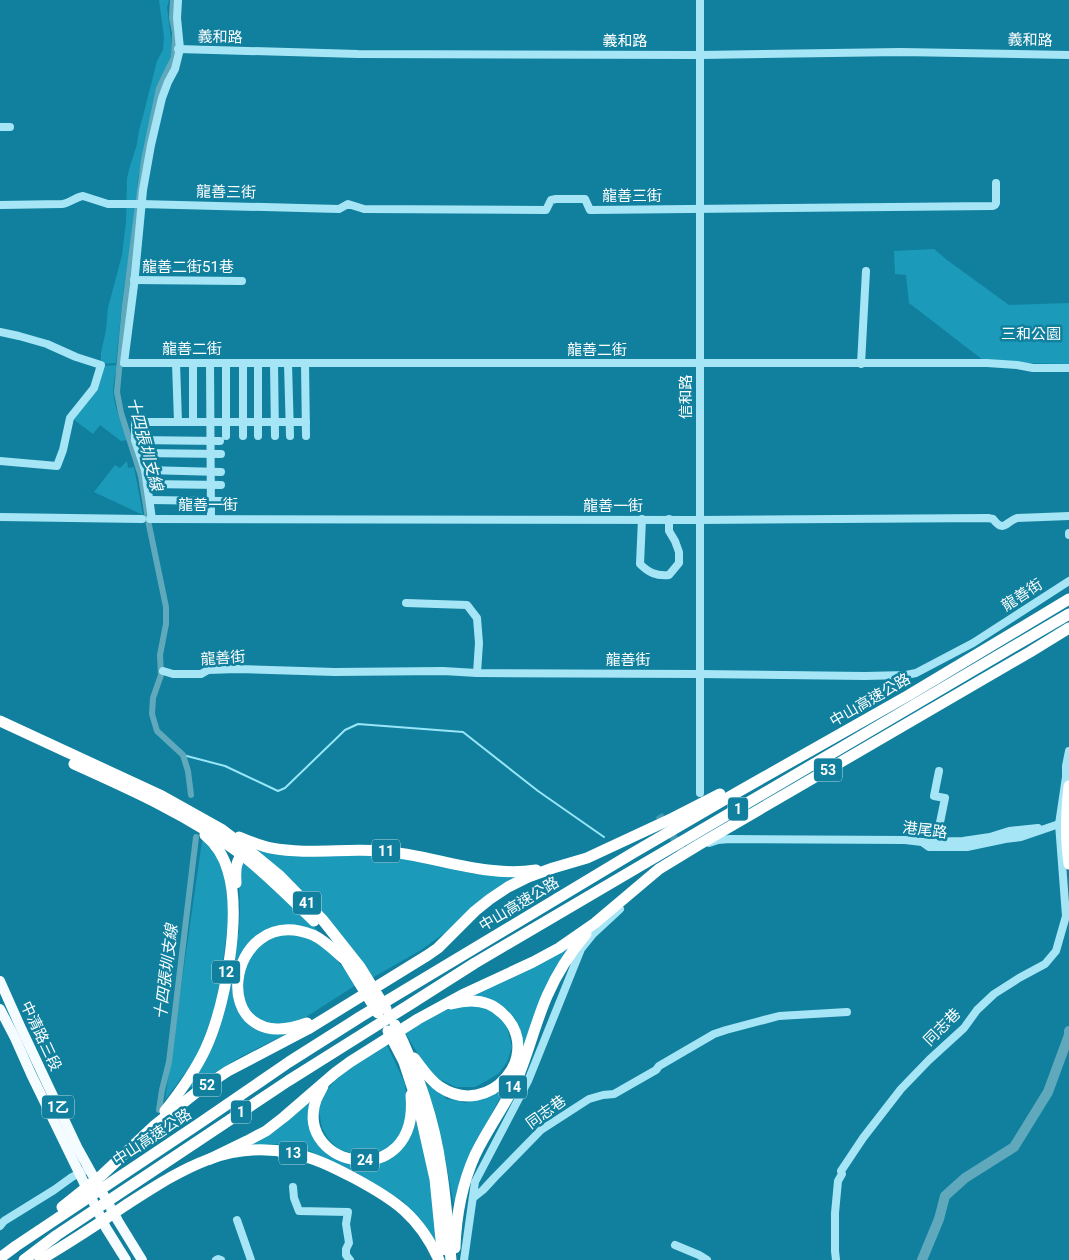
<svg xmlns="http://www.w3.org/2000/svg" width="1069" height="1260" viewBox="0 0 1069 1260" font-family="Roboto,'Noto Sans TC',sans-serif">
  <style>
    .green { fill: #1c9aba }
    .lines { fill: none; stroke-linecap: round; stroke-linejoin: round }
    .stream { stroke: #98e6f8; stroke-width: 2 }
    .canal { stroke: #60a9bc; stroke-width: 6 }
    .river { stroke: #60a9bc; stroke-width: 10 }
    .minor-tunnel { stroke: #4099b1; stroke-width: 8; stroke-dasharray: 8 4; stroke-linecap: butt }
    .minor { stroke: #a6e5f5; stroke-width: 8 }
    .major { stroke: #f4fcff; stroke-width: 10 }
    .highway { stroke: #fff; stroke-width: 11 }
    .labels { text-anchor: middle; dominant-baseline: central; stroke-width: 5; stroke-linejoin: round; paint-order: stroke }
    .shield { fill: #10809e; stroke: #b7d9e2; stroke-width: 1 }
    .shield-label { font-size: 14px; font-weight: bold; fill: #fff }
    .street-label { font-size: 15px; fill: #fff; stroke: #10809e }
    .park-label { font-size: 15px; fill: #fdfeff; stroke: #10809e }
    .water-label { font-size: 16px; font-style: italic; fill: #fbfeff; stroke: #10809e }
  </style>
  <rect width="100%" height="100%" fill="#10809e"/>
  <g class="green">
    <path d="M159,0H169L167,7L171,39V56L155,94L142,162L138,178L135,217L123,294L116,363L101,364V353L106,330L108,308L122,255L126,222L127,179C129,167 134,155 137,144C138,134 140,126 143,116L157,61L163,50L164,37Z"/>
    <path d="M934,249L947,260L1009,305L1069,303V364L1028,363L983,360L909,303L906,275L895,274L894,251Z"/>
    <path d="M117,365C115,376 112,387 114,398C116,412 123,427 128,440L121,441L100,425L93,434L73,419L102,366Z"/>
    <path d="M127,461L128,468L134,467L143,515L94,492L115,465L120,468Z"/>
    <path d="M204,838L221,859L230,908L218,999L197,1057L165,1100L202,841Z"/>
    <path d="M251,845L313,856H391L475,874L517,877L486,895L446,932L421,950L372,978Z"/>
    <path d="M243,860L313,925L321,935L279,930L243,955L238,1007L277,1033L287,1032L288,1033L242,1056L190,1088L188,1085L231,961L239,932L240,908L239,885Z"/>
    <path d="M276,935C284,935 295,934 303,935C324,939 344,969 356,985L295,1024L256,1022L240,1000L245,962L259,943Z"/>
    <path d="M573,942L523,1051L519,1033L508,1010L486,998L467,995Z"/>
    <path d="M467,1003L492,1010L506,1024L512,1047L507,1062L499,1073L488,1080L475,1087H456L431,1075L404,1031L429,1014Z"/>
    <path d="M386,1043L405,1084L407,1101L405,1125L395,1145L376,1153L360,1155L340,1150L329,1140L322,1128L319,1111L323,1095L349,1064Z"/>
    <path d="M424,1083L443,1094L446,1099L456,1100L466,1103L498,1089L497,1094L503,1092L469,1157L454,1205L442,1142Z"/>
    <path d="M311,1101L326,1151L374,1163L396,1154L410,1137L414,1112L433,1192L436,1246L430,1234L403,1201L344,1168L310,1151L276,1144L250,1146L249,1143Z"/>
  </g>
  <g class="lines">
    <path class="stream" d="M183,755L225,766L278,791L285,788L345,730L358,724L463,732L538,791L604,837"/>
    <g class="canal">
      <path d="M173,0L172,18L175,33L174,57L159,88L144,160L125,305L117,392L121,413L141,476L149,525L166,607V624L160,655L161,675L153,698L152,714L157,731L183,755L188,771L191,795"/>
      <path d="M159,1110L162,1090L169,1062L196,837"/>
    </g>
    <path class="river" d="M922,1260L939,1219L945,1196L965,1178L1014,1147L1048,1092L1069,1035V1031"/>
    <path class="minor-tunnel" d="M659,815L686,857"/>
    <g class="minor">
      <path d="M178,0L177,18L180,49L175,69L168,82L162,98L151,145L143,190L134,285L124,363H987L1017,365L1033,368H1069"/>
      <path d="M178,49L358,54L700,55L901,52L1069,55"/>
      <path d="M0,127H10"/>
      <path d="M0,205L62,204C70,203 76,197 83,196L108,204H140L339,209L348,204L364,209L546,210L551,200L556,199H585L590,210L993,206L995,205L996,203V183"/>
      <path d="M134,280L242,281"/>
      <path d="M0,332L19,336L47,344L76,357L101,365L94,388L70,418L63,450L57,466L0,461"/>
      <path d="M176,363L178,422"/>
      <path d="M210,363L211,518"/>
      <path d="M226,363V436"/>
      <path d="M243,363V436"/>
      <path d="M258,363V436"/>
      <path d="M274,363L275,436"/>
      <path d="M288,363L290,436"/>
      <path d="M305,363L306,436"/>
      <path d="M861,364L866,271"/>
      <path d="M193,422V363"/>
      <path d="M135,440L220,441"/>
      <path d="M140,453L221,454"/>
      <path d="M145,470L221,472"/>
      <path d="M147,484L221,485"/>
      <path d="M150,500L221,501"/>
      <path d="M0,517L142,519"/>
      <path d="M150,519L699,520L988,518L993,519C1004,533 1005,522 1017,518L1069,516"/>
      <path d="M152,519L145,470L135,440V422H306"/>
      <path d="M642,519L640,564C649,573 656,576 669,575L679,563V552L675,541L669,531V519"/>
      <path d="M1069,533V535"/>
      <path d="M406,603L467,605L477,618L479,643L477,673"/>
      <path d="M163,671L173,674H201L208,670L237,669L335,672L443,671L477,673L699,674L865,676L906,675L916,673L973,643L1069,581"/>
      <path d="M700,793V0"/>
      <path d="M922,842L963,841L990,837L1009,831L1038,828"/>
      <path d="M936,842L945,798L934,796L939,771"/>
      <path d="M709,843L718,840L730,839L905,840L922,842L929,847H967L1005,839L1021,837L1059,824"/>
      <path d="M293,1187L294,1198L299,1211L348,1212L346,1224L349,1243L346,1249V1255L350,1260"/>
      <path d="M473,1198L483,1190L495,1177L541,1130L589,1099L603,1095L614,1094L656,1070L659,1066L714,1034L726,1030L779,1016L847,1012"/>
      <path d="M237,1220L251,1260"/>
      <path d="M0,1226L4,1221L54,1190L72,1177L84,1171"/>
      <path d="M675,1245L699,1255L707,1260"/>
      <path d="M216,1260L218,1259L221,1260"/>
      <path d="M464,1260L475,1182L528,1081L581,949L593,934L620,909"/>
      <path d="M836,1260L835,1251V1213L838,1181L842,1174L841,1171L863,1138L901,1089L929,1060L964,1028L977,1010L994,994L1019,978L1045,964L1056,951L1066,916L1059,824L1066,777V766L1069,751"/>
    </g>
    <g class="major">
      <path d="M0,981L20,1026L77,1147L118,1221L142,1260"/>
      <path d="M0,1009L15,1038L31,1074L106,1228L126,1260"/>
    </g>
    <g class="highway">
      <path d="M0,721L162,796L221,829L246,848L280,876L322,919L360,967L386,1009"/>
      <path d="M74,764C132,790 190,816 241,854C267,874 290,898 314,921"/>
      <path d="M1069,786C1066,813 1065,838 1069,864"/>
      <path d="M239,837C249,841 260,846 271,848C308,855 345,848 382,851C434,855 483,878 536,870"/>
      <path d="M236,883C235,867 236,862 245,849"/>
      <path d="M340,953L346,961L378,1013"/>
      <path d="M307,1023C204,1061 224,900 313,935C324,940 334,950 343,958"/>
      <path d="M395,1025C417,1070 434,1118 441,1168C446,1198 448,1229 451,1260"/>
      <path d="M388,1031L404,1062L419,1108L435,1179L442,1250"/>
      <path d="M414,1058C422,1068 429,1080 440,1087C490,1120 546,1053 502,1013C488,999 469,999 451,1004"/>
      <path d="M323,1086C321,1090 318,1095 316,1100C293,1169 420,1193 411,1095"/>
      <path d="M165,1111C180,1092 194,1073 205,1050C225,1007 242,916 228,871C224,857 216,844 205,835"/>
      <path d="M210,1159L247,1141L266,1131L284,1117L335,1073L350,1062L418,1019L462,995L533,962L559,948L595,923L659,869L700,844L1030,652L1069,628"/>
      <path d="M62,1207L102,1175L155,1125L202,1088L228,1071L308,1029L428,955L438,948L475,911L490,899L508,887L528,877L553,868L587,858L673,818L720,794"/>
      <path d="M455,1248C456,1217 462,1184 475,1155C487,1130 504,1107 516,1082C528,1054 535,1024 547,996C557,973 570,953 586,934"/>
      <path d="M0,1258L16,1246L200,1123L289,1062L360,1017L633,853L736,793L909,695L1069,599"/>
      <path d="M24,1260L57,1235L288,1081L409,1005L475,963L1069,614"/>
      <path d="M40,1260C69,1243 98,1224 126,1205C178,1172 225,1139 291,1153C313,1157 333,1167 354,1178C395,1200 419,1216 439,1260"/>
    </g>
  </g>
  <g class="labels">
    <g class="shield">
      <rect x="814" y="758.5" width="28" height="23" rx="4"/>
      <rect x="728" y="797.5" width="20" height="23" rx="4"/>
      <rect x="372" y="839.5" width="28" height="23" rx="4"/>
      <rect x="293" y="891.5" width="28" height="23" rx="4"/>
      <rect x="212" y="960.5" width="28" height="23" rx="4"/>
      <rect x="193" y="1073.5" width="28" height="23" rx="4"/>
      <rect x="499" y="1075.5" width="28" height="23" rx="4"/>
      <rect x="42" y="1095.5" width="32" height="23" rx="4"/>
      <rect x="231" y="1100.5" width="20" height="23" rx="4"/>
      <rect x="279" y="1141.5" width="28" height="23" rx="4"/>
      <rect x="351" y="1148.5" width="28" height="23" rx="4"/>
    </g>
    <g class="shield-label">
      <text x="828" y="770">53</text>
      <text x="738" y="809">1</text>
      <text x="386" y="851">11</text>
      <text x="307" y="903">41</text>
      <text x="226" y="972">12</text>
      <text x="207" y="1085">52</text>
      <text x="513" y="1087">14</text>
      <text x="58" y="1107">1乙</text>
      <text x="241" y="1112">1</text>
      <text x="293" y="1153">13</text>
      <text x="365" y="1160">24</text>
    </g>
    <g class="street-label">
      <text transform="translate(220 37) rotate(1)">義和路</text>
      <text transform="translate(1030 40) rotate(1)">義和路</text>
      <text x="625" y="41">義和路</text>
      <text transform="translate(226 192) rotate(1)">龍善三街</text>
      <text x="632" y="196">龍善三街</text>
      <text x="188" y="267">龍善二街51巷</text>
      <text x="192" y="349">龍善二街</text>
      <text x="597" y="350">龍善二街</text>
      <text transform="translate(686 397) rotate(-90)">信和路</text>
      <text x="208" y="505">龍善一街</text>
      <text x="613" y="506">龍善一街</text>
      <text transform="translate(1022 595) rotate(-33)">龍善街</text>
      <text transform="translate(223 658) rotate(-4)">龍善街</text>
      <text x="628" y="660">龍善街</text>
      <text transform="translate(870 700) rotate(-30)">中山高速公路</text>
      <text transform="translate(925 830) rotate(7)">港尾路</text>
      <text transform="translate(519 904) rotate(-31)">中山高速公路</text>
      <text transform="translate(942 1027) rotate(-45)">同志巷</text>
      <text transform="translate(41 1036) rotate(65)">中清路三段</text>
      <text transform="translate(546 1112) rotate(-36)">同志巷</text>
      <text transform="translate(152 1137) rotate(-33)">中山高速公路</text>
    </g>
    <g class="park-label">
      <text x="1031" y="334">三和公園</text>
    </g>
    <g class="water-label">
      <text transform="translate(145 444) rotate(75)">十四張圳支線</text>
      <text transform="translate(166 972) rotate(-83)">十四張圳支線</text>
    </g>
  </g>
</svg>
